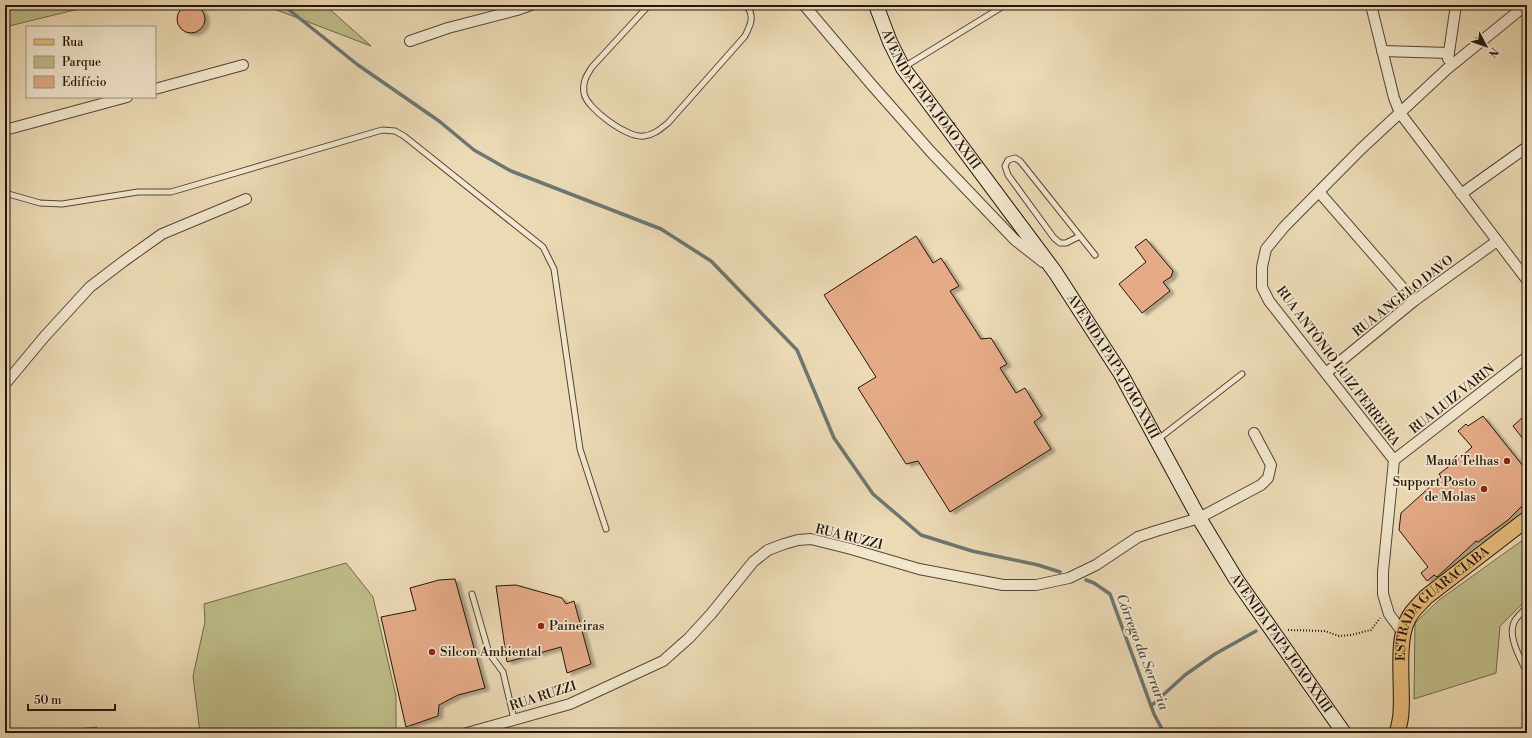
<svg xmlns="http://www.w3.org/2000/svg" width="1532" height="738" viewBox="0 0 1532 738" font-family="'Libre Bodoni',serif">
  <style>
    .green { fill: #bebd89; stroke: #71694a }
    .lines { fill: none; stroke-linecap: round; stroke-linejoin: round }
    .stream { stroke: #6b7771; stroke-width: 3.5 }
    .building { fill: #e5ab87; stroke: #24150b; filter: url(#shadow) }
    .lane-casing { stroke: #564635; stroke-width: 7 }
    .street-casing { stroke: #564635; stroke-width: 12 }
    .secondary-casing { stroke: #24150b; stroke-width: 16 }
    .primary-casing { stroke: #24150b; stroke-width: 17 }
    .path { stroke: #24150b; stroke-width: 2; stroke-dasharray: 1 2; stroke-linecap: butt }
    .lane { stroke: #f2e7ce; stroke-width: 5 }
    .street { stroke: #f2e7ce; stroke-width: 10 }
    .secondary { stroke: #f2e7ce; stroke-width: 14 }
    .primary { stroke: #e6bd7a; stroke-width: 15 }
    .poi-dot { fill: #8f2418; stroke: #f2e7ce; stroke-width: 1.5 }
    .labels { text-anchor: middle; dominant-baseline: central; stroke-width: 3.5; stroke-linejoin: round; paint-order: stroke }
    .street-label { font-size: 13px; fill: #24150b; stroke: #f2e7ce }
    .poi-label { font-size: 13px; fill: #24150b; stroke: #f2e7ce; text-anchor: end }
    .water-label { font-size: 14px; font-style: italic; fill: #4d4e46; stroke: #f2e7ce }
  </style>
  <defs>
    <filter id="shadow"><feDropShadow dx="4.5" dy="2.5" stdDeviation="1" flood-color="#0004"/></filter>
  </defs>
  <rect width="100%" height="100%" fill="#ebdab4"/>
  <filter id="stains"><feTurbulence type="fractalNoise" baseFrequency=".005" numOctaves="4"/><feColorMatrix values="0 0 0 0 .2 0 0 0 0 .09 0 0 0 0 .02 0 0 0 .5 -.17"/></filter>
  <radialGradient id="worn" r=".72"><stop offset=".6" stop-color="#630" stop-opacity="0"/><stop offset="1" stop-color="#630" stop-opacity=".3"/></radialGradient>
  <g class="green">
    <path d="M5,5H95L5,27Z"/>
    <path d="M259,5H325L371,46L274,9Z"/>
    <path d="M1527,537V599L1500,626L1496,673L1414,699L1415,623L1439,600Z"/>
    <path d="M346,563L373,597L396,696V733H200L193,676L205,622L204,604Z"/>
    <path d="M97,727V733H34Z"/>
  </g>
  <g class="lines">
    <g class="stream">
      <path d="M283,5L358,65L439,121L474,150L511,171L661,229L711,261L797,350L834,438L873,494L921,535L972,551L1038,565L1060,572"/>
      <path d="M1086,580L1094,583L1110,594L1154,714L1164,733"/>
      <path d="M1151,706L1185,675L1215,654L1256,631"/>
    </g>
  </g>
  <g class="building">
    <circle cx="191" cy="19" r="14"/>
    <path d="M916,236L933,263L941,258L959,286L950,291L981,339L991,338L1007,364L1000,368L1016,393L1025,388L1042,416L1034,422L1051,449L950,512L918,461L906,464L858,388L876,377L824,295Z"/>
    <path d="M1146,239L1173,271L1171,277L1163,282L1170,291L1142,313L1119,284L1146,262L1135,247Z"/>
    <path d="M1483,416L1527,471V501L1508,520L1478,542L1476,541L1437,577L1434,575L1427,581L1421,573L1428,567L1399,530L1401,513L1441,477L1439,474L1460,458L1472,447L1458,431L1466,424L1468,426Z"/>
    <path d="M1522,418L1527,424V444L1513,426Z"/>
    <path d="M455,579L485,688L458,695L439,705L438,716L406,727L381,617L416,610L410,588L439,580Z"/>
    <path d="M516,585L562,598L566,604L574,601L591,664L567,673L561,647L507,662L496,586Z"/>
  </g>
  <g class="lines">
    <g class="lane-casing">
      <g id="lane">
        <path d="M649,5L592,67C587,75 582,82 584,93C586,108 628,139 644,136C654,135 660,129 668,123L745,36C751,24 755,16 746,5"/>
        <path d="M904,67L1005,5"/>
        <path d="M5,193L40,203L62,204L138,192H171L382,130L395,131L404,136L543,247L554,269L580,449L606,529"/>
        <path d="M1080,236L1066,243H1060L1054,238L1008,175L1005,166L1008,160L1015,158L1020,161L1095,255"/>
        <path d="M1157,440L1242,374"/>
        <path d="M472,594L489,653L503,672L514,719"/>
        <path d="M1527,607C1523,611 1519,615 1516,619C1505,634 1521,659 1527,673"/>
      </g>
    </g>
    <g class="street-casing">
      <g id="street">
        <path d="M804,5L871,84L931,152L1015,240L1043,262"/>
        <path d="M1371,5L1394,98L1400,113L1527,280"/>
        <path d="M410,41L448,28L517,10L531,5"/>
        <path d="M1382,51L1449,53"/>
        <path d="M1448,59L1456,5"/>
        <path d="M155,89L243,65"/>
        <path d="M5,130L127,97"/>
        <path d="M1319,192L1414,301"/>
        <path d="M1461,194L1527,147"/>
        <path d="M1326,373L1414,301L1497,241"/>
        <path d="M5,384L45,336L90,287L124,261L162,234L246,199"/>
        <path d="M1394,460L1527,357"/>
        <path d="M1403,633L1389,614L1383,594V572L1394,460L1269,301L1262,287V267L1266,249L1284,227L1361,149L1447,69L1526,5"/>
        <path d="M467,733L570,704L663,661L689,638L711,614L753,562L768,550L784,544L798,540L811,539L851,549L919,569L1003,585H1036L1069,578L1096,565L1138,537L1156,531L1199,518L1261,485L1268,478L1271,465L1254,433"/>
      </g>
    </g>
    <g class="secondary-casing">
      <g id="secondary">
        <path id="s1" d="M876,5L890,42L903,68L1055,272L1121,374L1199,518L1236,579L1344,733"/>
      </g>
    </g>
    <g class="primary-casing">
      <g id="primary">
        <path id="s2" d="M1397,733C1399,726 1401,719 1401,712C1403,686 1396,641 1408,619C1412,610 1420,604 1426,597L1527,519"/>
      </g>
    </g>
    <path class="path" d="M1288,630L1325,631L1339,636L1351,635L1371,630L1380,618"/>
    <use href="#lane" class="lane"/>
    <use href="#street" class="street"/>
    <use href="#secondary" class="secondary"/>
    <use href="#primary" class="primary"/>
  </g>
  <g class="poi-dot">
    <circle cx="1507" cy="461" r="4"/>
    <circle cx="1484" cy="489" r="4"/>
    <circle cx="541" cy="626" r="4"/>
    <circle cx="432" cy="652" r="4"/>
  </g>
  <g class="labels">
    <g class="street-label">
      <text stroke="none"><textPath href="#s1" startOffset="110">AVENIDA PAPA JOÃO XXIII</textPath></text>
      <text transform="translate(1403 296) rotate(-38)">RUA ANGELO DAVO</text>
      <text transform="translate(1338 366) rotate(53)">RUA ANTÔNIO LUIZ FERREIRA</text>
      <text stroke="none"><textPath href="#s1" startOffset="434">AVENIDA PAPA JOÃO XXIII</textPath></text>
      <text transform="translate(1452 399) rotate(-38)">RUA LUIZ VARIN</text>
      <text transform="translate(849 537) rotate(14)">RUA RUZZI</text>
      <text stroke="none"><textPath href="#s2" startOffset="147">ESTRADA GUARACIABA</textPath></text>
      <text stroke="none"><textPath href="#s1" startOffset="758">AVENIDA PAPA JOÃO XXIII</textPath></text>
      <text transform="translate(543 696) rotate(-18)">RUA RUZZI</text>
    </g>
    <g class="poi-label">
      <text x="1499" y="461">Mauá Telhas</text>
      <text x="1476" y="482">Support Posto<tspan x="1476" dy="15">de Molas</tspan></text>
      <text x="549" y="626" text-anchor="start">Paineiras</text>
      <text x="440" y="652" text-anchor="start">Silcon Ambiental</text>
    </g>
    <g class="water-label">
      <text transform="translate(1142 652) rotate(69)">Córrego da Serraria</text>
    </g>
  </g>
  <rect width="1532" height="738" fill="none" stroke="#ebdab4" stroke-width="20"/>
  <rect x="6" y="6" width="1520" height="726" fill="none" stroke="#24150b" stroke-width="2"/>
  <rect x="10" y="10" width="1512" height="718" fill="none" stroke="#24150b"/>
  <rect x="26" y="26" width="130" height="72" fill="#f2e7ce" stroke="#a09380"/>
  <rect x="34" y="39" width="20" height="6" fill="#e6bd7a" stroke="#a09380"/>
  <text x="62" y="46" font-size="12" fill="#24150b">Rua</text>
  <rect x="34" y="56" width="20" height="12" fill="#bebd89" stroke="#a09380"/>
  <text x="62" y="66" font-size="12" fill="#24150b">Parque</text>
  <rect x="34" y="76" width="20" height="12" fill="#e5ab87" stroke="#a09380"/>
  <text x="62" y="86" font-size="12" fill="#24150b">Edifício</text>
  <g transform="translate(1486 46) rotate(131)" stroke="#f2e7ce" stroke-width="3" paint-order="stroke">
  <path d="M0-3L7 15L0 10L-7 15Z" fill="#24150b"/>
  <text y="-6" font-size="11" font-weight="bold" text-anchor="middle" fill="#24150b">N</text>
  </g>
  <path d="M28 704v6h87v-6" fill="none" stroke="#24150b" stroke-width="2"/>
  <text x="34" y="704" font-size="12" fill="#24150b" stroke="#f2e7ce" stroke-width="3" paint-order="stroke">50 m</text>
  <rect width="100%" height="100%" filter="url(#stains)"/>
  <rect width="100%" height="100%" fill="url(#worn)"/>
</svg>
